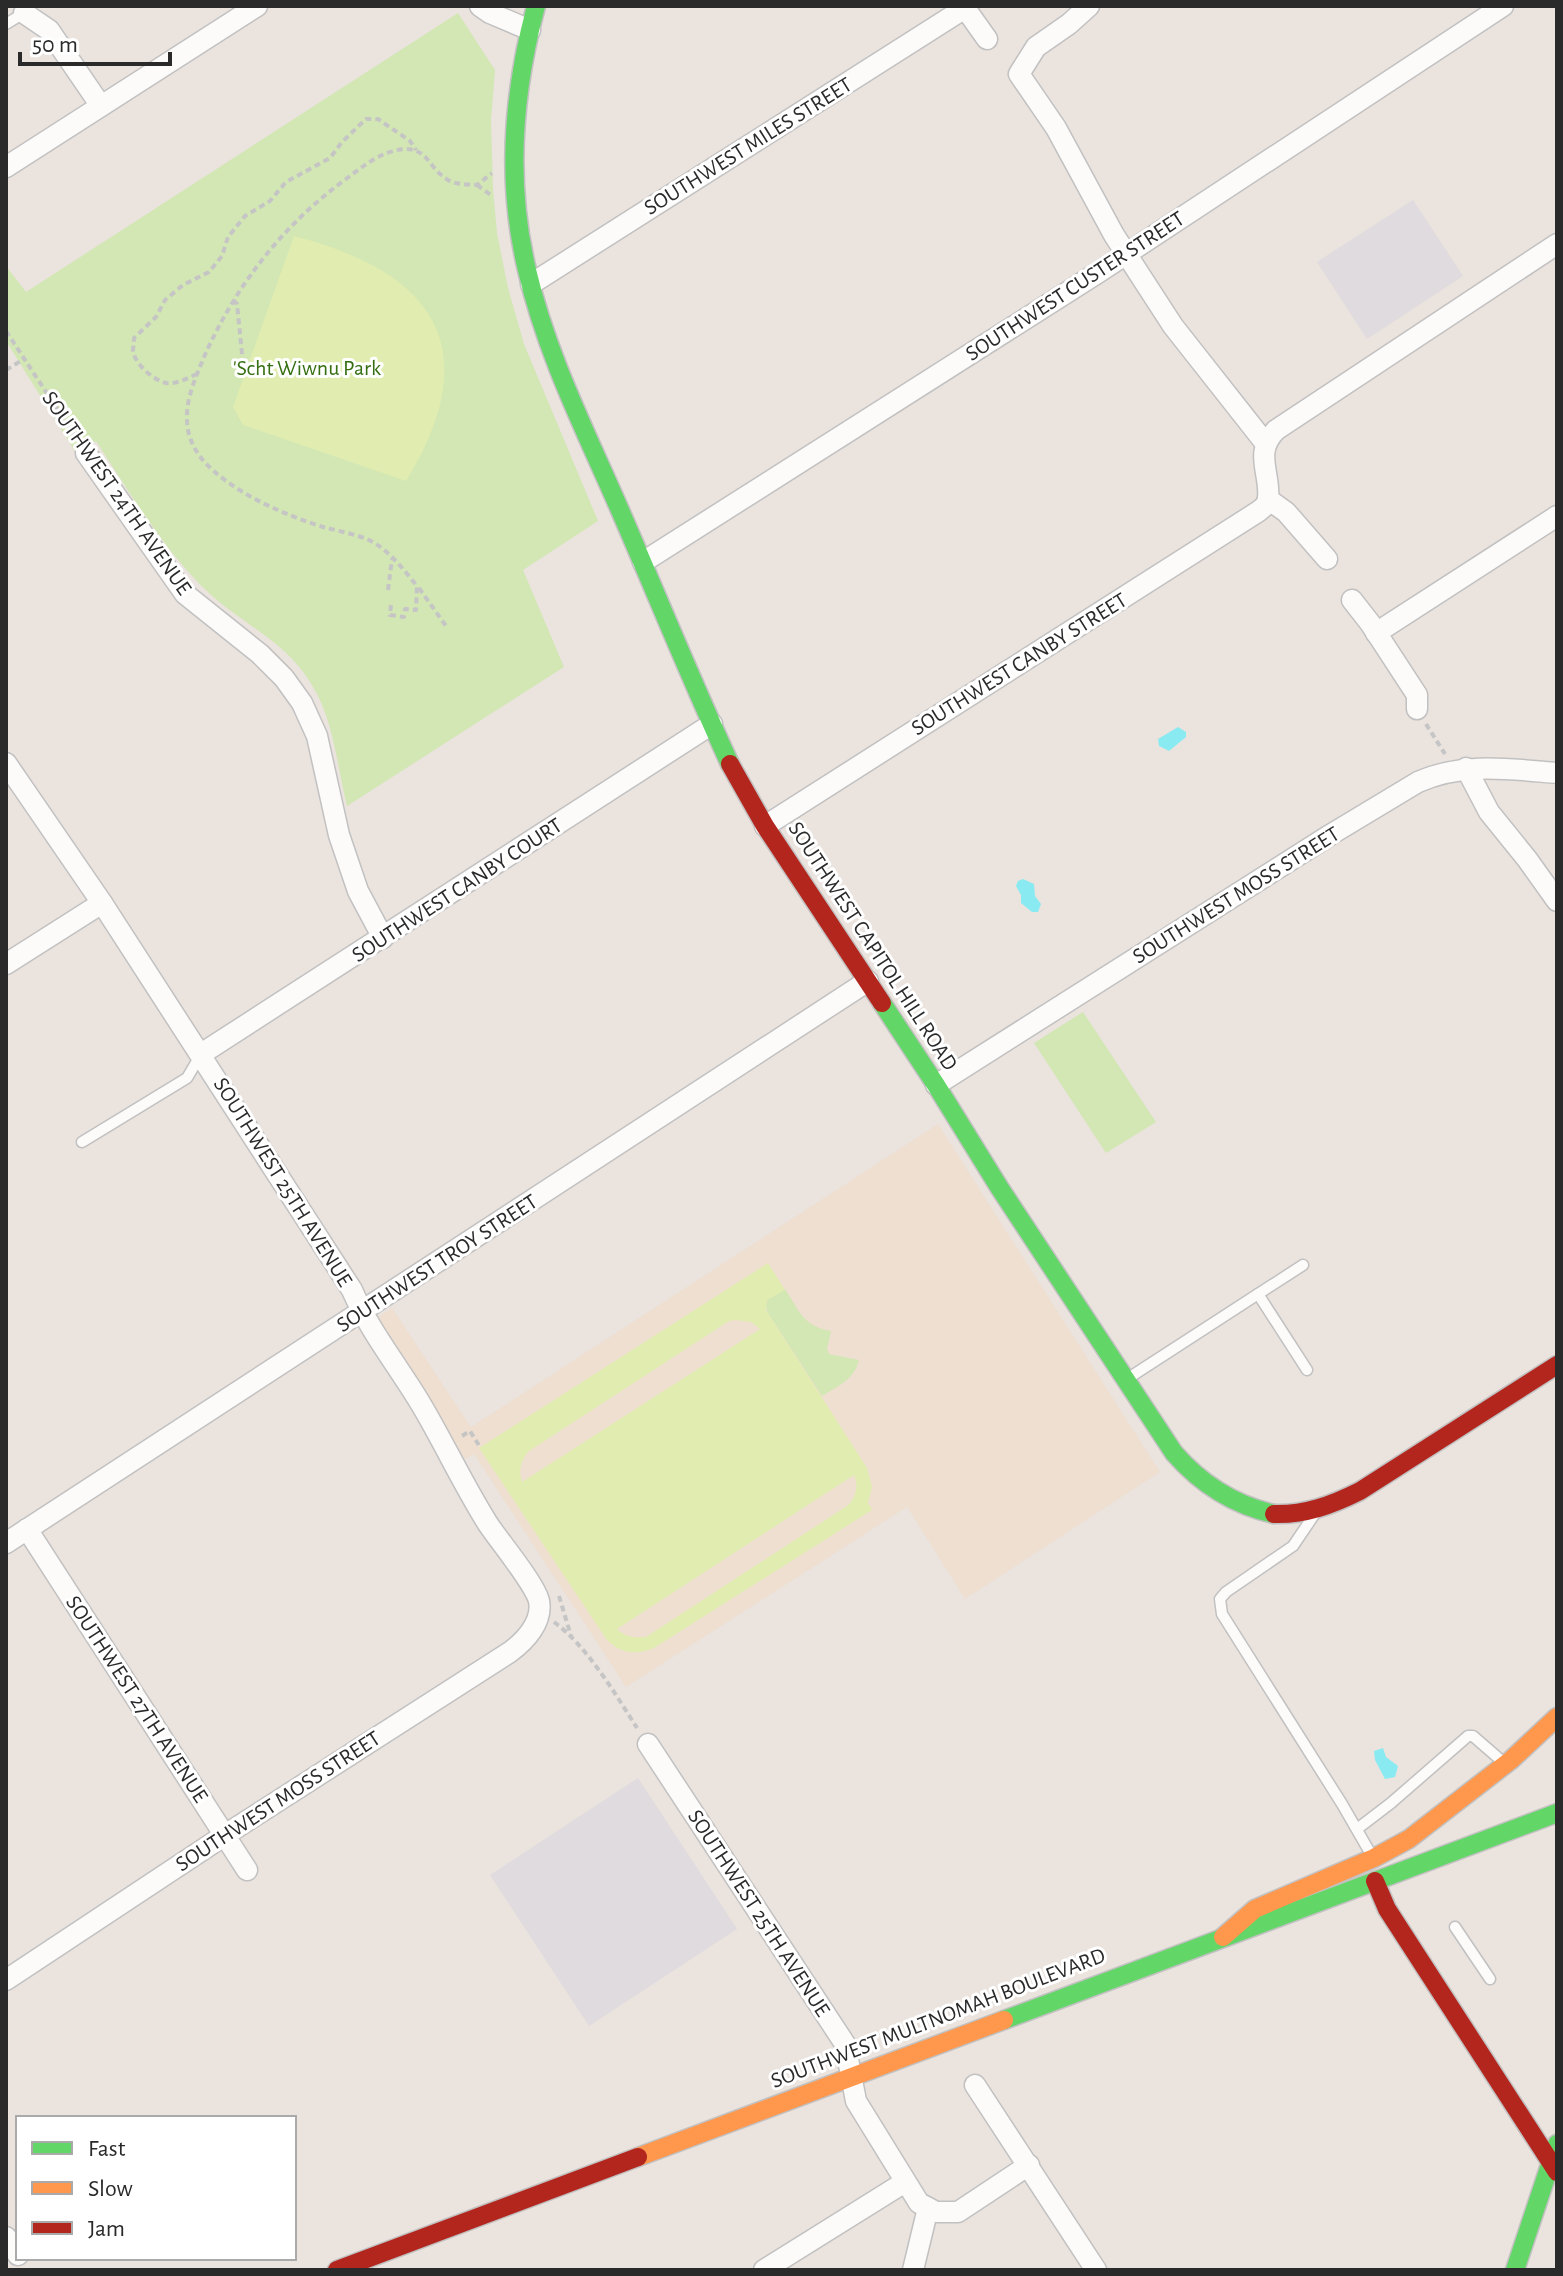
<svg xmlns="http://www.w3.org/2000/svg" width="1563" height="2276" viewBox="0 0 1563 2276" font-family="'Alegreya Sans',sans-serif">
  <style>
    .industrial { fill: #dfdbde }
    .education { fill: #eedfd1 }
    .green { fill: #d2e7b3 }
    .pitch { fill: #e1ecb0; fill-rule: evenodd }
    .water { fill: #8aeaf2 }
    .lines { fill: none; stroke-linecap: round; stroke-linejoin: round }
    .lane-casing { stroke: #c2c1c1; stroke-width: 13 }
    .street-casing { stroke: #c2c1c1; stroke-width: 23 }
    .fast-casing { stroke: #c2c1c1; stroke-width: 21 }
    .slow-casing { stroke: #c2c1c1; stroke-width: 21 }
    .jam-casing { stroke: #c2c1c1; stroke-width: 21 }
    .path { stroke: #c6c5c5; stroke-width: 4; stroke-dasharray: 6 4; stroke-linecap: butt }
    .lane { stroke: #fcfbfa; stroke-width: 10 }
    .street { stroke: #fcfbfa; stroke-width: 20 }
    .fast { stroke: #63d668; stroke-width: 18 }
    .slow { stroke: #ff974d; stroke-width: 18 }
    .jam { stroke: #b3261e; stroke-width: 18 }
    .labels { text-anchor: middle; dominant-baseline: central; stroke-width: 6; stroke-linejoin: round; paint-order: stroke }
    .street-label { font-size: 22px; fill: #2a2a2a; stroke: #fff }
    .park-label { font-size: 22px; fill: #356f12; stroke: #fff }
  </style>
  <rect width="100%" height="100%" fill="#eae3de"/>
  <g class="industrial">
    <path d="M1413,200L1463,276L1367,339L1317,262Z"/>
    <path d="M638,1778L737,1929L589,2026L490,1875Z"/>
  </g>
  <path class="education" d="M938,1124L1160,1472L965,1599L907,1507L626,1687L474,1454L465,1459L375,1319L392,1308L471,1427Z"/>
  <g class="green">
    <path d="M458,13L495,70L491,120L493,189L497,233L508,288L524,344L598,521L523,570L564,667L347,806C338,769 334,727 317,694C291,643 249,629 210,594C164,551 130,493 96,441L76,453L6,341V266L26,292Z"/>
    <path d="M1083,1012L1156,1122L1106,1153L1034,1043Z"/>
    <path d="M785,1289C800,1312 803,1326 831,1331L827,1349L829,1354L859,1360C854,1380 838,1386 822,1396L768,1313L766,1307L767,1300Z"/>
  </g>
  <g class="pitch">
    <path d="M294,236C435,272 487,349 406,481L243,425L233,407Z"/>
    <path d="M768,1263L785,1290L767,1300L766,1310L867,1468L872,1487L868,1503L872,1510L654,1648C636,1655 621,1654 607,1640L479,1448ZM735,1320L751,1322L760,1329L522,1482C518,1470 521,1460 529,1451L729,1321ZM854,1475C859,1486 856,1498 847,1506L646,1637C635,1638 625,1637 617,1629Z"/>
  </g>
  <g class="water">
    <path d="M1178,727L1186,732V737L1169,751L1159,746L1158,739Z"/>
    <path d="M1023,879L1034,884L1035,896L1041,904L1038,912H1032L1021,903V895L1016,886L1018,881Z"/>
    <path d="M1383,1748L1386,1757L1398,1766L1395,1777L1385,1779L1375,1760L1374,1751Z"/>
  </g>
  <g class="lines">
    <g class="lane-casing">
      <g id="lane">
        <path d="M6,24L24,13"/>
        <path d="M82,1142L187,1078L200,1056"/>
        <path d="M1258,1294L1307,1370"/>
        <path d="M1127,1379L1303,1265"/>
        <path d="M1314,1515L1293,1546L1226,1592L1220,1599L1222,1614L1342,1804L1372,1856"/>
        <path d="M1357,1829L1391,1803L1468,1736H1473L1503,1762"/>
        <path d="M1455,1927L1490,1979"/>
      </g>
    </g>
    <g class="street-casing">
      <g id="street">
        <path d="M480,6L490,13L530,30"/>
        <path d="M1089,6L1069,24L1036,47L1019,74L1056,128L1114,235L1173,326L1266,444"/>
        <path d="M24,13L49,30L101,106"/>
        <path d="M6,167L257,6"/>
        <path d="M531,284L965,8L987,39"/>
        <path d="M86,453L185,594L260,654L284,678L302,703L317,736L339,835L358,891L383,938"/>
        <path d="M1268,499C1271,473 1253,453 1276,430L1557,244"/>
        <path d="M1268,499L1286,512L1327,559"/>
        <path d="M643,562L1099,272L1503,6"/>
        <path d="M1352,600L1370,623L1417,695V709"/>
        <path d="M1376,633L1557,516"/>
        <path d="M6,763L102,903L352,1290C370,1332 399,1367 422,1406C445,1445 464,1486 488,1524C500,1542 535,1584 539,1601C543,1622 525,1641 510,1652L225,1835L6,1980"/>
        <path d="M1466,768L1489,812L1527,859L1557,901"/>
        <path d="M765,826L1259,511L1266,505L1268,499"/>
        <path d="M6,964L102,903"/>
        <path d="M201,1054L712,724"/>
        <path d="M936,1085L1330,835L1418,782C1463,762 1509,769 1557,773"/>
        <path d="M27,1529L247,1870"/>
        <path d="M6,1543L868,981"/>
        <path d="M648,1744L845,2044L856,2101L919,2203L936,2212H958L1029,2165"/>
        <path d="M975,2085L1096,2270"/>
        <path d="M6,2237L18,2255"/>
        <path d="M764,2270L905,2182"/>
        <path d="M913,2270L928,2208"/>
      </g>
    </g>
    <g class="fast-casing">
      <g id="fast">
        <path d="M536,6C513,92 506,183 527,270C546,353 585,430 619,508C656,593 691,680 730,764"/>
        <path d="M882,1003L936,1085L999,1187L1174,1453C1201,1484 1234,1505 1274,1514"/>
        <path d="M1004,2020L1557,1813"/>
        <path d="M1515,2270L1557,2144"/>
      </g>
    </g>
    <g class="slow-casing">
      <g id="slow">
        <path d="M1223,1937L1255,1909L1374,1858L1409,1839L1511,1760L1557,1717"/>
        <path d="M638,2157L1004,2020"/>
      </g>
    </g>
    <g class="jam-casing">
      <g id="jam">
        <path d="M730,764L765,826L882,1003"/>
        <path d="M1274,1514C1305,1515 1332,1505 1360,1491L1557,1365"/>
        <path d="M1375,1881L1387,1909L1557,2172"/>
        <path d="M337,2270L638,2157"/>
      </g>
    </g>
    <g class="path">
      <path d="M477,185L491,195"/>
      <path d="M233,300L237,304L243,363"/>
      <path d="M6,331L75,436"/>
      <path d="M6,370L24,359"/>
      <path d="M197,374C188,378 175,385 166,383C153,380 135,364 133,351C133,347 134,343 134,338L156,317L165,300L183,285L209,272L222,256L228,237L245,216L270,201L286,182L330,158L342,142L366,119H378L410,141L416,150"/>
      <path d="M419,588L446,626"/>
      <path d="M388,590L392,559"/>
      <path d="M391,605L390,615L404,617L405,609L416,610L417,586C404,570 388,549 369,540C355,534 338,531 323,527C284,515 229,491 202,459C193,448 187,434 187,420C186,398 196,377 204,357C236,285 283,225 346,179C361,168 375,156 393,151C428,142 426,167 448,180C456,185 467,184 477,185L492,173"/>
      <path d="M1426,724L1445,754"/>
      <path d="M462,1436L470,1431L480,1447"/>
      <path d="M559,1596L571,1636"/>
      <path d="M554,1622C587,1646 616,1695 637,1728"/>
    </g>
    <use href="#lane" class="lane"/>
    <use href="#street" class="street"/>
    <use href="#fast" class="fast"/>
    <use href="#slow" class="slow"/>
    <use href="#jam" class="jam"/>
  </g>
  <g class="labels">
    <g class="street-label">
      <text transform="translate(748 146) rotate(-32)">SOUTHWEST MILES STREET</text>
      <text transform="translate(1075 286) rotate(-33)">SOUTHWEST CUSTER STREET</text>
      <text transform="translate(117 493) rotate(55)">SOUTHWEST 24TH AVENUE</text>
      <text transform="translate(1019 664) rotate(-32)">SOUTHWEST CANBY STREET</text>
      <text transform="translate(457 890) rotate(-33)">SOUTHWEST CANBY COURT</text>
      <text transform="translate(1236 895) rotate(-32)">SOUTHWEST MOSS STREET</text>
      <text transform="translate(873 946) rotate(57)">SOUTHWEST CAPITOL HILL ROAD</text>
      <text transform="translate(283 1182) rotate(58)">SOUTHWEST 25TH AVENUE</text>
      <text transform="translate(437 1263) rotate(-33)">SOUTHWEST TROY STREET</text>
      <text transform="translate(137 1699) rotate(57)">SOUTHWEST 27TH AVENUE</text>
      <text transform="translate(278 1801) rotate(-33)">SOUTHWEST MOSS STREET</text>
      <text transform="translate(759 1913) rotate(57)">SOUTHWEST 25TH AVENUE</text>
      <text transform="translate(938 2018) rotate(-21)">SOUTHWEST MULTNOMAH BOULEVARD</text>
    </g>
    <g class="park-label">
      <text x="307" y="368">'Scht Wiwnu Park</text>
    </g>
  </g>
  <rect width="1563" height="2276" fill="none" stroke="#2a2a2a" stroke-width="16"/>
  <rect x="16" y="2116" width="280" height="144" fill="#ffffff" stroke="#aaaaaa" stroke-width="2"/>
  <rect x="32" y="2142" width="40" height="12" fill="#63d668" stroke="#aaaaaa" stroke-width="2"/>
  <text x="88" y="2156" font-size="24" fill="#2a2a2a">Fast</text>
  <rect x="32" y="2182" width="40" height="12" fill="#ff974d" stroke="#aaaaaa" stroke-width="2"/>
  <text x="88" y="2196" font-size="24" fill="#2a2a2a">Slow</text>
  <rect x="32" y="2222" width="40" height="12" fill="#b3261e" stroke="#aaaaaa" stroke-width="2"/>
  <text x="88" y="2236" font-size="24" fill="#2a2a2a">Jam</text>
  <path d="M20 52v12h150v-12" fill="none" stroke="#2a2a2a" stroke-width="4"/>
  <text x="32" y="52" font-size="24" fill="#2a2a2a" stroke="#ffffff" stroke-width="6" paint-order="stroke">50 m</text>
</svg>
